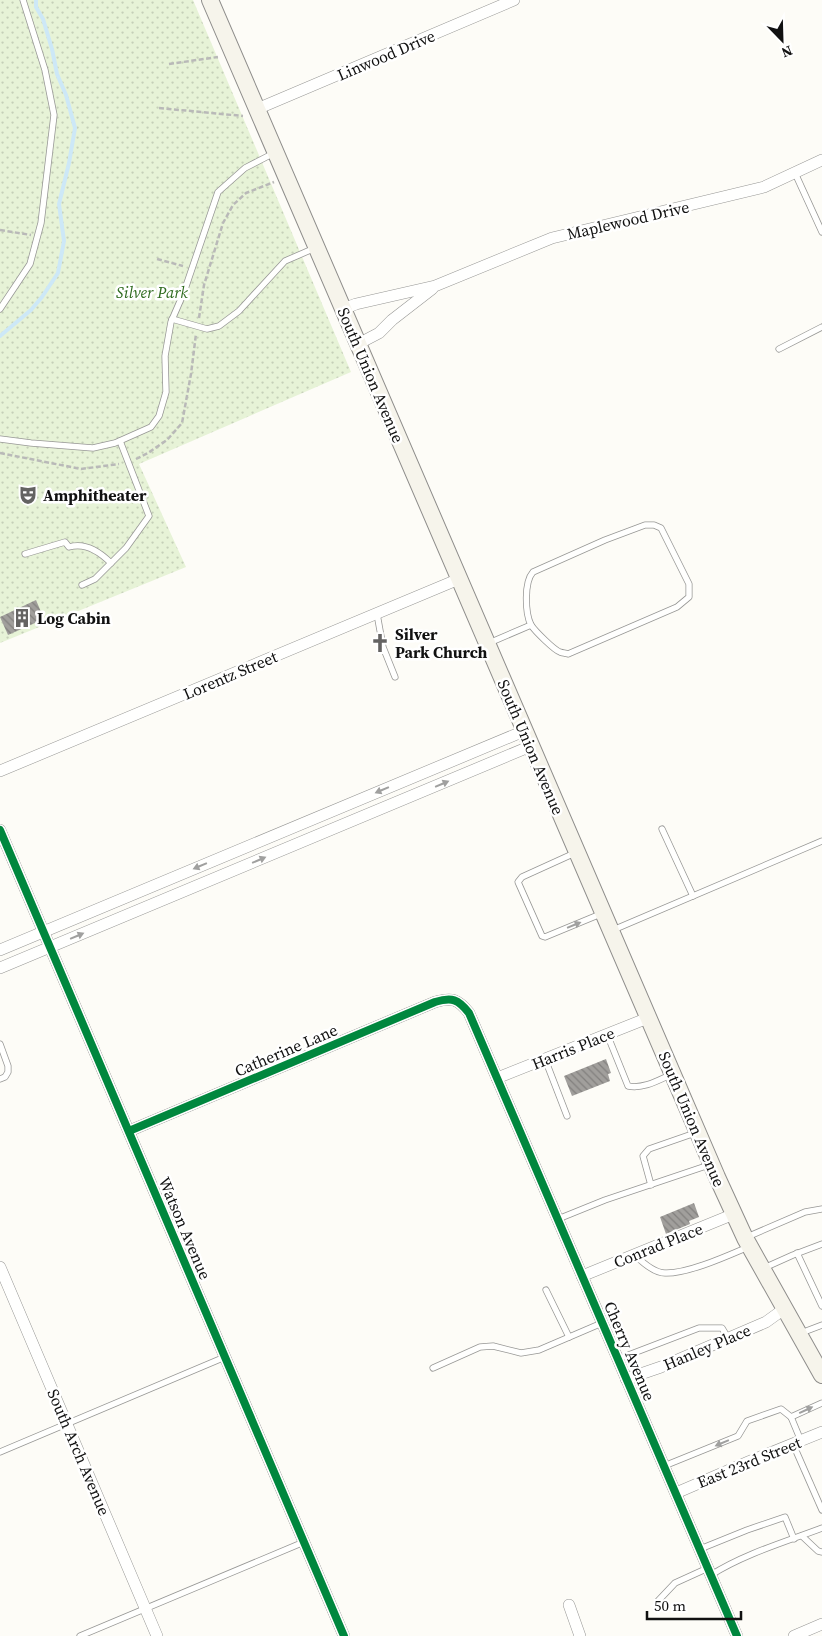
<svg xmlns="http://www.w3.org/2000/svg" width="822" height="1636" viewBox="0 0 822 1636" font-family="'Source Serif 4',serif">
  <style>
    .park { fill: url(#park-dots) }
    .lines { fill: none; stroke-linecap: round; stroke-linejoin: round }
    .stream { stroke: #cde8f7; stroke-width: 4 }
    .building { fill: url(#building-back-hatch) }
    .lane-casing { stroke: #979795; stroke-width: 7 }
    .street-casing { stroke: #979795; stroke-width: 12 }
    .secondary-casing { stroke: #8e8d8b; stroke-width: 18 }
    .path { stroke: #b9b9b8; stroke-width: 2.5; stroke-dasharray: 5 2.5; stroke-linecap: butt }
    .lane { stroke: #fffffe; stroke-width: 5.5 }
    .street { stroke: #fffffe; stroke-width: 11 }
    .secondary { stroke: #f6f4eb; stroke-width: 16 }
    .cycleway-casing { stroke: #fff; stroke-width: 11 }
    .cycleway { stroke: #00873e; stroke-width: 8 }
    .oneway { fill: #a0a09f }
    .labels { text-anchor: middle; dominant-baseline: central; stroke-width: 5; stroke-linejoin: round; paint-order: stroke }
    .street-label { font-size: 16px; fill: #111; stroke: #fff }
    .park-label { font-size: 16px; font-style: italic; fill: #2f6b1f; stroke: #fff }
    .poi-label { font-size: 16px; font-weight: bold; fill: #111; stroke: #fff; text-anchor: start }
  </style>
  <defs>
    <pattern id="park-dots" width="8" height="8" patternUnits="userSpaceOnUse" patternTransform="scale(1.25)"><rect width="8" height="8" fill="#e7f3d7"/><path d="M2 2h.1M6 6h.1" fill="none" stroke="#c5cfb8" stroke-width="1.8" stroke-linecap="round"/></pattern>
    <pattern id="building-back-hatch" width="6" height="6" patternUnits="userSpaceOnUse" patternTransform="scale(1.25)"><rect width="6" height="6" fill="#a19f9c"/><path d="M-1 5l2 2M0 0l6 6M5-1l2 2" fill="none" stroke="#82807e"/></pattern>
  </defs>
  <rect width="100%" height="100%" fill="#fdfcf7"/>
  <path class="park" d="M0,0H193L351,372L139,464L186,567L0,643Z"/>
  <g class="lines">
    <path class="stream" d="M0,336L31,310L42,297L58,273L64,241L59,204L69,163L75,128L66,95L57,74L52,49L43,19L36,7V0"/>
  </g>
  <g class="building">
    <path d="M36,600L44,619L8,635L0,617Z"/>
    <path d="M606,1059L611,1073L608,1074L610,1081L572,1096L564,1076Z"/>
    <path d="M694,1203L699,1217L689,1221L690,1224L666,1234L660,1217Z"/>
  </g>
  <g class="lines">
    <g class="lane-casing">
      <g id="lane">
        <path d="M795,173L822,232"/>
        <path d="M0,309L30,264L41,223L54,115L45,70L23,0"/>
        <path d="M172,319L207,329L219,326L239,311L285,261L315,248"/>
        <path d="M779,349L822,327"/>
        <path d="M0,439L31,443L93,448L115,443L151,427L159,416L166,392L165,356L171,322L184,292L218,192L245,168L274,153"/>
        <path d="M645,525H654L661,528L689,584V597L677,607L568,654C565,653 562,653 560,652C554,650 535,631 531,625C525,613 524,582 533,572L605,540Z"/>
        <path d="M25,554L65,542L69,547C85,542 100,552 111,563L126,548L149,516L120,441"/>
        <path d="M82,585L95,579L111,563"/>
        <path d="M377,614L383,647L395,677"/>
        <path d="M489,643L531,625"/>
        <path d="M662,829L693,896"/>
        <path d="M577,852L522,877L518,882L542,936L545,937L603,913"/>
        <path d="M613,930L822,841"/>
        <path d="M607,1034L628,1086C643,1089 657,1081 670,1075"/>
        <path d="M0,1044L8,1066V1072L5,1077L0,1079"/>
        <path d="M545,1059L567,1116"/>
        <path d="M651,1185L643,1156L649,1149L695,1133"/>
        <path d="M558,1219L605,1200L709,1165"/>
        <path d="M747,1237L805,1212L822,1209"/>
        <path d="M797,1253L822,1306"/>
        <path d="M635,1255C642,1262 655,1273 665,1273C687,1274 727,1256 748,1247"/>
        <path d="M764,1268L793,1255L822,1244"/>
        <path d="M546,1290L569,1337"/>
        <path d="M801,1333L822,1325"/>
        <path d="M618,1359L699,1328H722L728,1338"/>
        <path d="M433,1368L480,1347L493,1346L521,1353L539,1350L602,1323"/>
        <path d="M791,1417L822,1403"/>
        <path d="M793,1444L822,1510"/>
        <path d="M0,1452L225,1357"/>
        <path d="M664,1466L738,1436L747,1421L781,1409L791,1417L801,1441"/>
        <path d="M802,1536L818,1551L822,1552"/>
        <path d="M700,1549L747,1530L785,1517L794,1539"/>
        <path d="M711,1575C744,1554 785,1542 822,1528"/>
        <path d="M658,1601L675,1583L708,1568"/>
        <path d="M80,1636L304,1542"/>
      </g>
    </g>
    <g class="street-casing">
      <g id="street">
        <path d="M257,109L514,0"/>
        <path d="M343,309L356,304L435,286L552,238L764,187L822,160"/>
        <path d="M358,344L379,333L392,320L432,289"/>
        <path d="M0,771L459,579"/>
        <path d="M0,830L344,1636"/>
        <path d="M0,950L524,731"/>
        <path d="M0,968L531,746"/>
        <path d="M497,1078L648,1018"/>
        <path d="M129,1131L435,1002C452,997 458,999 469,1013L737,1636"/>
        <path d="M0,1267L157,1636"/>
        <path d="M582,1276L734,1214"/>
        <path d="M626,1379L661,1367L766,1322L784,1309"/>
        <path d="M676,1493L748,1462L822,1432"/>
        <path d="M569,1605L580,1636"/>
        <path d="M794,1636L822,1624"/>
      </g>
    </g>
    <g class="secondary-casing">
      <path id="secondary" d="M210,0L717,1177L745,1238L822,1375"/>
    </g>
    <g class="path">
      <path d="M169,64L218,57"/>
      <path d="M159,108L243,116"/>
      <path d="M0,230L31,235"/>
      <path d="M157,259L183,266"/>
      <path d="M199,318L204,285L223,223L233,205L246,193L274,182"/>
      <path d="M0,453L81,469L119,464"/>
      <path d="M136,459L148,453L167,440L182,423L191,374L196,334"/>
    </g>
    <use href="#lane" class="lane"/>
    <use href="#street" class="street"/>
    <use href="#secondary" class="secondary"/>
    <g class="cycleway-casing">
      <g id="cycleway">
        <path d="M0,830L344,1636"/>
        <path d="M129,1131L435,1002C452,997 458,999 469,1013L737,1636"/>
      </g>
    </g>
    <use href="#cycleway" class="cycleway"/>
  </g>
  <defs><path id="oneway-solid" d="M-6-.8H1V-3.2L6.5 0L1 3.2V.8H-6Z" transform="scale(1.25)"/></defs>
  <g class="oneway">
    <use href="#oneway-solid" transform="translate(442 784) rotate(-23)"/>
    <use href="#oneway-solid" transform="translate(382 790) rotate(157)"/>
    <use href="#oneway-solid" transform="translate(259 860) rotate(-23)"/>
    <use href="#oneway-solid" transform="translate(200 866) rotate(157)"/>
    <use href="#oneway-solid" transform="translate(574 925) rotate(-22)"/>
    <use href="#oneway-solid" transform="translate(77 936) rotate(-23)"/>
    <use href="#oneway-solid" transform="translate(806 1410) rotate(-25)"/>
    <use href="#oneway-solid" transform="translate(722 1443) rotate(157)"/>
  </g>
  <defs>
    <g id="theatre-bare" transform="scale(1.5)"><path d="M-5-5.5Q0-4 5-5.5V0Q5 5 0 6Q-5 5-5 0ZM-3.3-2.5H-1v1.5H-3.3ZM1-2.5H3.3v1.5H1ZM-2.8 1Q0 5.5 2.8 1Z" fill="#646362" stroke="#fff" stroke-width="2.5" paint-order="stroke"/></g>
    <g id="building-bare" transform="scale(1.5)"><path d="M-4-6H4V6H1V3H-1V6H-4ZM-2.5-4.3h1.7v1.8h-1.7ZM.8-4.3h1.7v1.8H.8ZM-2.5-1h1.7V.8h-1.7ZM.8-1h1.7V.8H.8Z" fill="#646362" stroke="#fff" stroke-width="2.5" paint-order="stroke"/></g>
    <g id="church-bare" transform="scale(1.5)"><path d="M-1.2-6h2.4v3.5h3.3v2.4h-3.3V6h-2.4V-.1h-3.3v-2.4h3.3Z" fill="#646362" stroke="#fff" stroke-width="2.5" paint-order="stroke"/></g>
  </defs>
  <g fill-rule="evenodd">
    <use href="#theatre-bare" x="28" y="495"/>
    <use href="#building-bare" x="22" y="618"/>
    <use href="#church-bare" x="380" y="643"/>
  </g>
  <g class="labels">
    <g class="street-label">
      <text transform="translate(386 55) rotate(-23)">Linwood Drive</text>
      <text transform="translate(628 220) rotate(-13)">Maplewood Drive</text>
      <text transform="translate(371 375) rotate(67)">South Union Avenue</text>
      <text transform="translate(230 675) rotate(-23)">Lorentz Street</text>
      <text transform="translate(531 747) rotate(67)">South Union Avenue</text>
      <text transform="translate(573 1048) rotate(-22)">Harris Place</text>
      <text transform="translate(286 1050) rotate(-23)">Catherine Lane</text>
      <text transform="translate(692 1119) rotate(67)">South Union Avenue</text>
      <text transform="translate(185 1228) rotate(67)">Watson Avenue</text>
      <text transform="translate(658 1245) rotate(-22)">Conrad Place</text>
      <text transform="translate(707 1347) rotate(-23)">Hanley Place</text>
      <text transform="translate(630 1351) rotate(67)">Cherry Avenue</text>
      <text transform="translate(79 1452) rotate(67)">South Arch Avenue</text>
      <text transform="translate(749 1462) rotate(-22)">East 23rd Street</text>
    </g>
    <g class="park-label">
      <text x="152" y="292">Silver Park</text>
    </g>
    <g class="poi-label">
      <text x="43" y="495">Amphitheater</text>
      <text x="37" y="618">Log Cabin</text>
      <text x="395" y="634">Silver<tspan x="395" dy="18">Park Church</tspan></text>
    </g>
  </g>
  <g transform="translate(782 40) rotate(157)" stroke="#ffffff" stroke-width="4" paint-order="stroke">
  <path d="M0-4L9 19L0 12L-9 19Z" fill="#111111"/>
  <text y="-8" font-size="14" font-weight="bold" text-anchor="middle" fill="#111111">N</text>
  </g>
  <path d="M647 1611v8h94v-8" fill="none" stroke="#111111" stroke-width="2.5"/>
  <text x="654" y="1611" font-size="15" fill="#111111" stroke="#ffffff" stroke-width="4" paint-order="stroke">50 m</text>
</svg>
